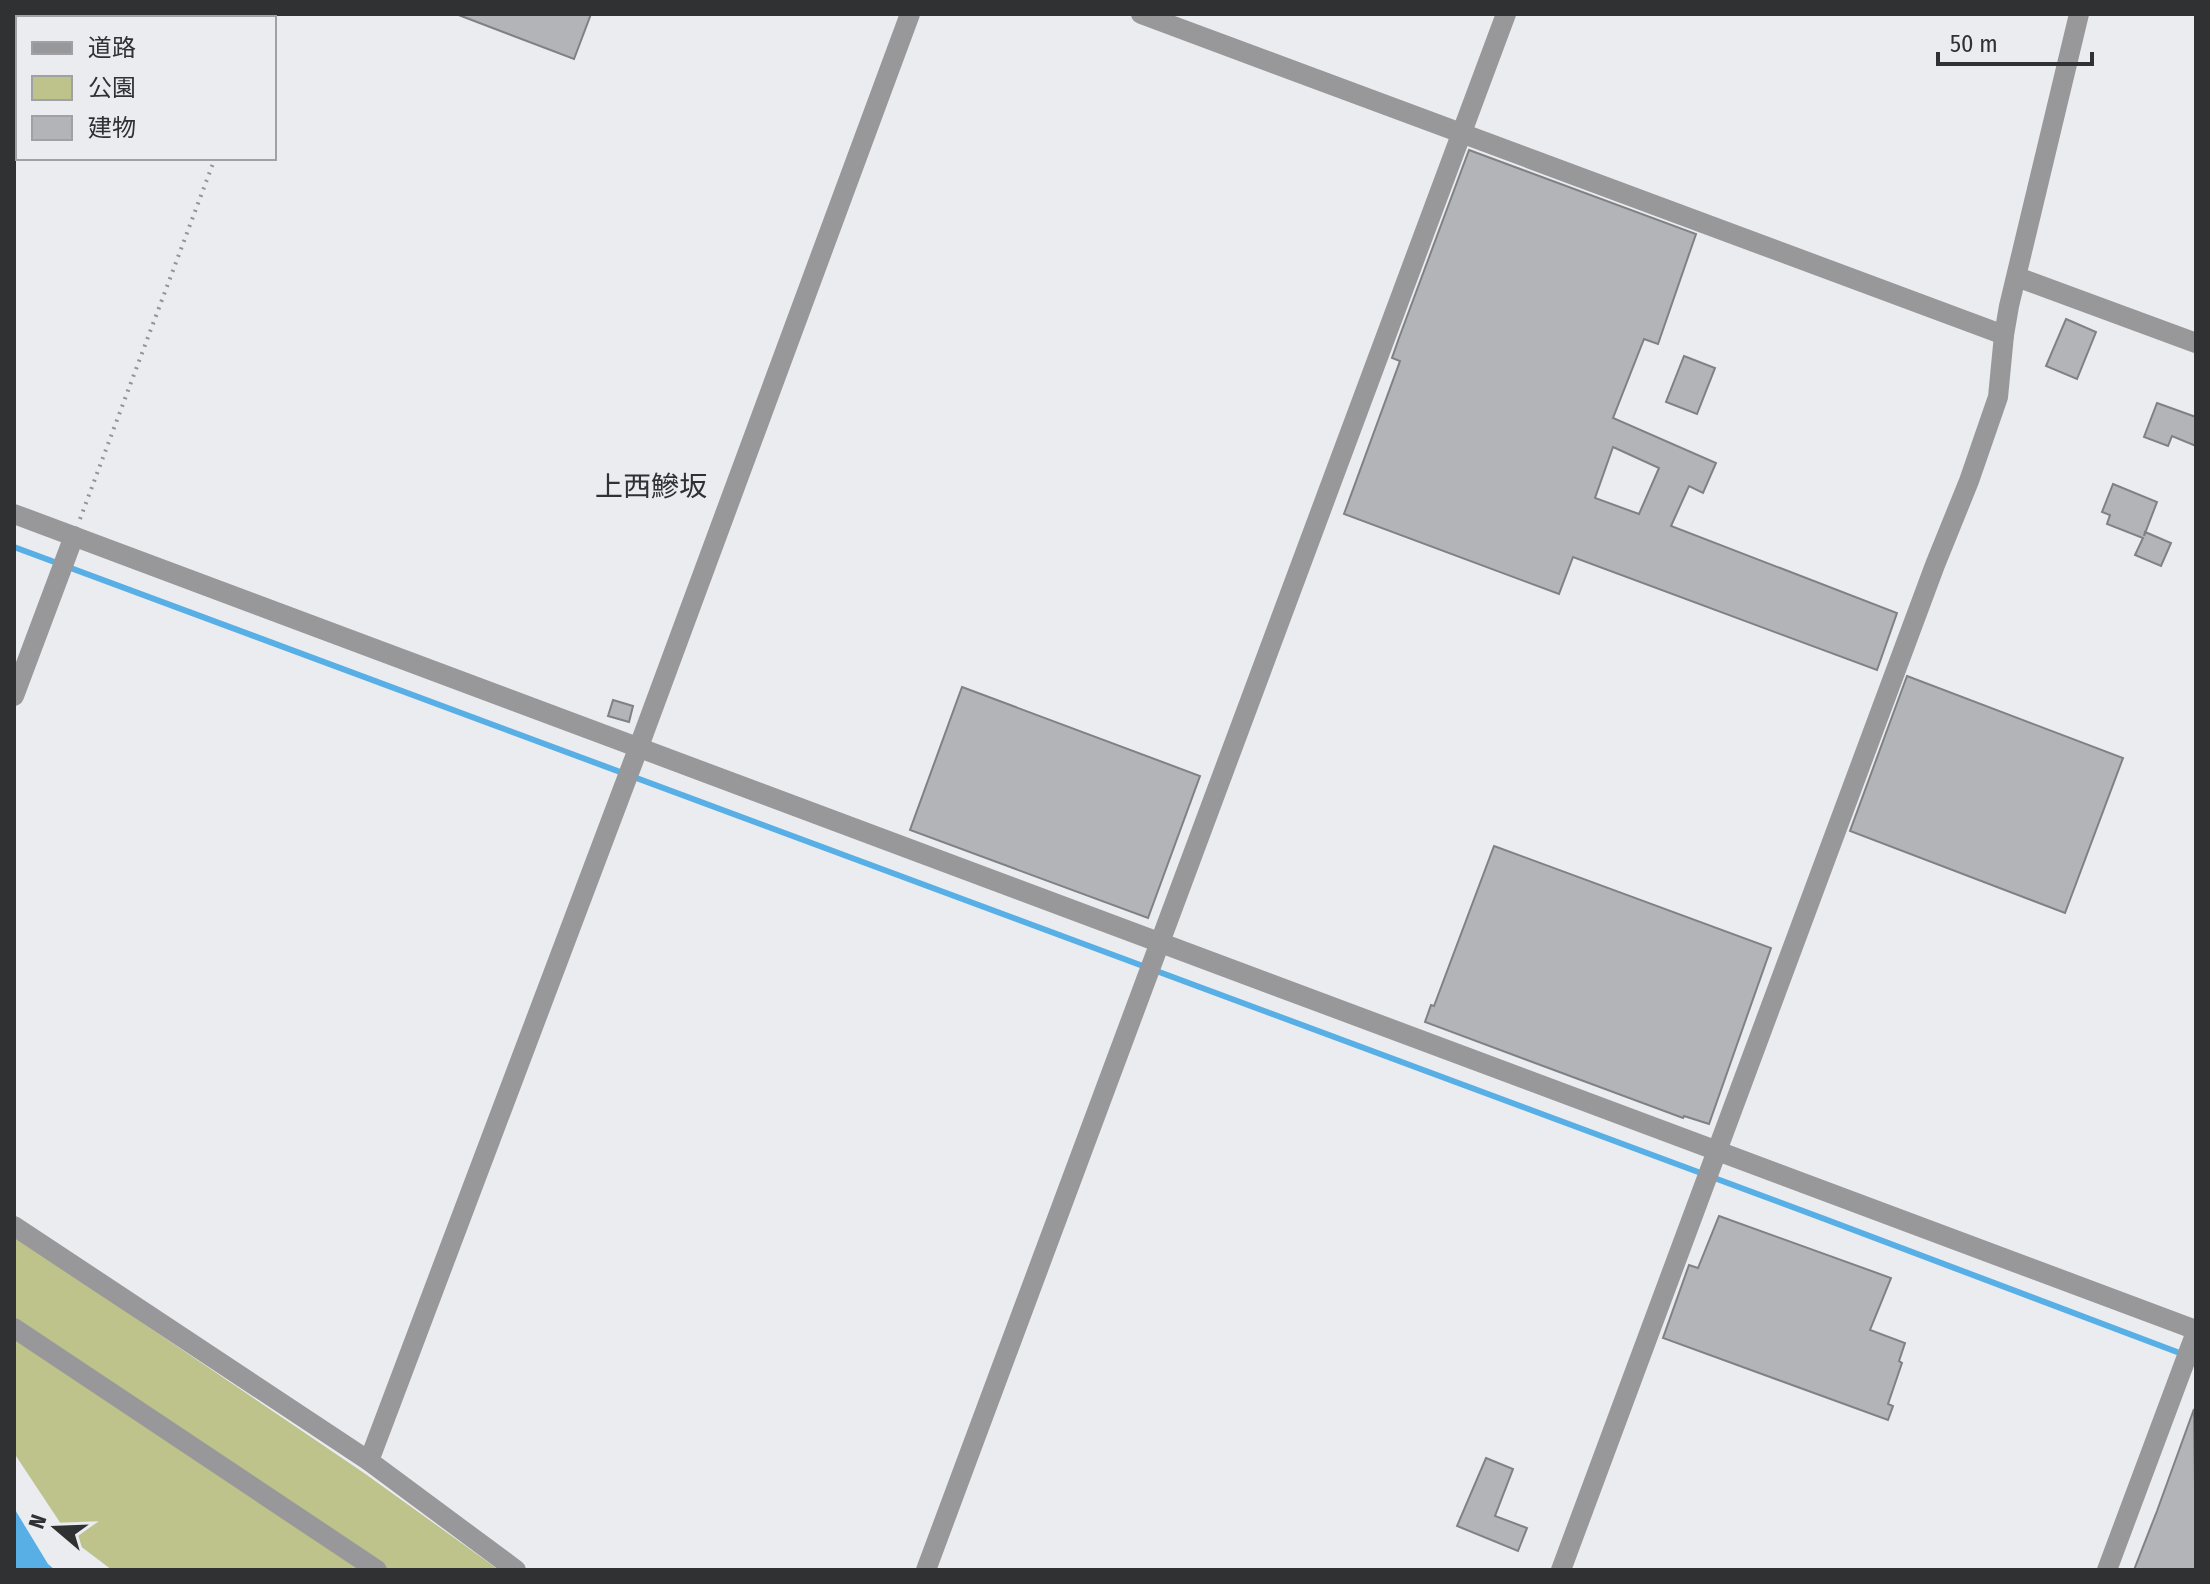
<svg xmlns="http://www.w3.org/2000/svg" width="2210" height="1584" viewBox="0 0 2210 1584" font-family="'Fira Sans Condensed','Noto Sans JP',sans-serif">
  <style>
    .green { fill: #bec28b }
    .water { fill: #58afe5 }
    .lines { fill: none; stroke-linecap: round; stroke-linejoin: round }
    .stream { stroke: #58afe5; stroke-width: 6 }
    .building { fill: #b3b4b8; stroke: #808185; stroke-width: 2; fill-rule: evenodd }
    .path { stroke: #929497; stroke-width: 4; stroke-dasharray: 2 6; stroke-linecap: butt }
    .minor { stroke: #98989a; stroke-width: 20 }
    .labels { text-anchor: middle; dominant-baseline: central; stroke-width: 6; stroke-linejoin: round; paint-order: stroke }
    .quarter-label { font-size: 28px; fill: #303133; stroke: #eaecf0 }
  </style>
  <rect width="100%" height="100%" fill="#eaecf0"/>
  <path class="green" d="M14,1236L364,1473L499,1570H112L71,1539L14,1453Z"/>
  <path class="water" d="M14,1508L48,1564L55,1570H14Z"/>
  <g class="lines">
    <path class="stream" d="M14,547L1822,1218L2185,1355"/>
  </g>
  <g class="building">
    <path d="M456,14H591L574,59Z"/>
    <path d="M1469,150L1696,234L1658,344L1644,339L1613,418L1716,463L1703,493L1689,486L1671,526L1897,613L1877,670L1573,557L1559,594L1344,514L1400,361L1392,358L1399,338ZM1613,447L1659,468L1639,514L1595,498Z"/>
    <path d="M2066,319L2096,332L2077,379L2046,366Z"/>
    <path d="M1684,356L1715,368L1697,414L1666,402Z"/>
    <path d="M2157,403L2196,417V446L2172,436L2168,446L2144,437Z"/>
    <path d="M2113,484L2157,502L2144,536L2145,532L2171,543L2161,566L2135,555L2143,538L2107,524L2110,515L2102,512Z"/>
    <path d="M1907,676L2123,758L2065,913L1850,831Z"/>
    <path d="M962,687L1200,776L1148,918L910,830Z"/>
    <path d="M613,700L633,706L629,722L608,716Z"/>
    <path d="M1494,846L1771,948L1709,1124L1684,1116L1683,1118L1425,1022L1431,1005L1434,1006Z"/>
    <path d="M1719,1216L1891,1278L1870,1330L1905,1343L1899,1361L1902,1363L1888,1404L1893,1406L1888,1420L1663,1338L1689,1265L1698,1268Z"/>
    <path d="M2194,1409L2196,1570H2134L2157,1511Z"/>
    <path d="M1486,1458L1513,1469L1495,1516L1527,1528L1518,1551L1457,1526Z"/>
  </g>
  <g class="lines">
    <g class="path">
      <path d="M267,18L268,14"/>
      <path d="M80,519L215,158"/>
    </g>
    <g class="minor">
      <path d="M1141,14L2004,335"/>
      <path d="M2017,277L2196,343"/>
      <path d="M14,514L2196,1330"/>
      <path d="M14,696L74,536"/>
      <path d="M14,1226L369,1461L516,1570"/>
      <path d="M14,1328L377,1570"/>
      <path d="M369,1461L638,749L910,14"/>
      <path d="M926,1570L1506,14"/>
      <path d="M1561,1570L1935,565L1969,481L1998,397L2004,335L2009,306L2079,14"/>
      <path d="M2107,1570L2196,1332"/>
    </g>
  </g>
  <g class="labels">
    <g class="quarter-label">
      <text x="651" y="486">上西鰺坂</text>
    </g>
  </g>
  <rect width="2210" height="1584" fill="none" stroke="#303133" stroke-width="32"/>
  <rect x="16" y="16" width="260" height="144" fill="#eaecf0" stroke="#a0a1a4" stroke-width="2"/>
  <rect x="32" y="42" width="40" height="12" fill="#98989a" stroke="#a0a1a4" stroke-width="2"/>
  <text x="88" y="56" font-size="24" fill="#303133">道路</text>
  <rect x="32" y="76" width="40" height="24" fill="#bec28b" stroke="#a0a1a4" stroke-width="2"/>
  <text x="88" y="96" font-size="24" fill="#303133">公園</text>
  <rect x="32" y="116" width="40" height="24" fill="#b3b4b8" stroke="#a0a1a4" stroke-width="2"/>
  <text x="88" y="136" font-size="24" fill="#303133">建物</text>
  <g transform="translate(56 1528) rotate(289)" stroke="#eaecf0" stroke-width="6" paint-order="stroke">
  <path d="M0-6L14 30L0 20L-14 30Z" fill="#303133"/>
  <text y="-12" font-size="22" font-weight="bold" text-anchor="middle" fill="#303133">N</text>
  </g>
  <path d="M1938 52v12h154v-12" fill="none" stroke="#303133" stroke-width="4"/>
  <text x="1950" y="52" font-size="24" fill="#303133" stroke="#eaecf0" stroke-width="6" paint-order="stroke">50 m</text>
</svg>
